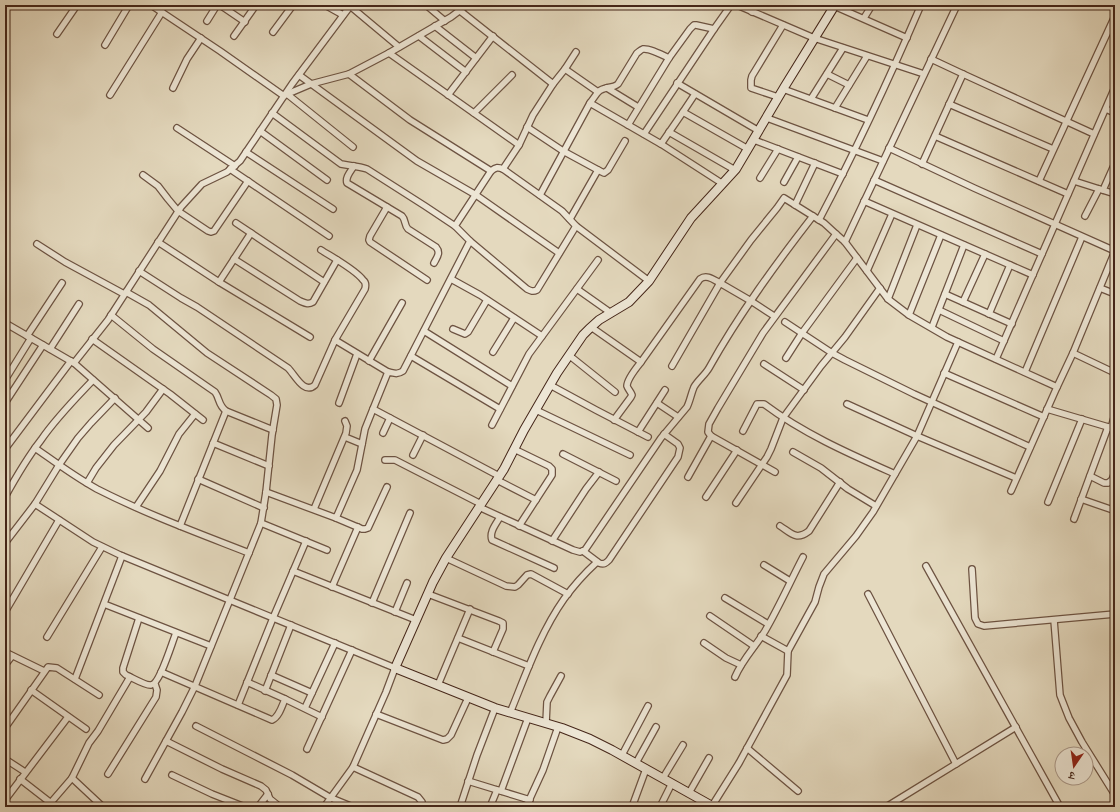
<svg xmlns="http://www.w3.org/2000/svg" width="1120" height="812" viewBox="0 0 1120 812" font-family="'Libre Caslon Text','Noto Serif Devanagari',serif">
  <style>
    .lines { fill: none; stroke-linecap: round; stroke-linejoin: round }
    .street-casing { stroke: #6d5342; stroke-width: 8 }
    .secondary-casing { stroke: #452619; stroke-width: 10 }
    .street { stroke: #ede6d5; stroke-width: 5.5 }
    .secondary { stroke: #ede6d5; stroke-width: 8 }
  </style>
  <rect width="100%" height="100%" fill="#e4d9be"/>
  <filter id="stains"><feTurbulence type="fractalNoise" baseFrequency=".005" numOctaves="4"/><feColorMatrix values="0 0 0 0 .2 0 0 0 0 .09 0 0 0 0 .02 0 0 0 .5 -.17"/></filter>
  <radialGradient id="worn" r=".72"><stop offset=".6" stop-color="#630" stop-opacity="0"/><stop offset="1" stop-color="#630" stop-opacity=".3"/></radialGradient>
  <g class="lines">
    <g class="street-casing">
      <g id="street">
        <path d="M151,5L220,51L284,96"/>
        <path d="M220,5L245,22"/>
        <path d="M325,5L343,15"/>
        <path d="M426,5L445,21"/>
        <path d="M467,5L451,17L389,53L519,145L503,169C498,167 496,167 491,171L455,226L470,241L403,371C397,375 394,373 388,372L373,409L499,476"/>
        <path d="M737,5L814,38L924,74"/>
        <path d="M832,5L907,38"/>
        <path d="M350,6L399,47"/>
        <path d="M459,10L553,84L565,69L598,92L590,103L661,144L683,112L748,149"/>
        <path d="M752,12L756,5"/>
        <path d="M864,18L872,5"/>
        <path d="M207,21L217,5"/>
        <path d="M435,26L476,58"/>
        <path d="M273,32L293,5"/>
        <path d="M57,34L77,5"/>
        <path d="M234,36L256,5"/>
        <path d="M419,36L466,72"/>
        <path d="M105,45L129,5"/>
        <path d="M931,59L963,74L1094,134"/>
        <path d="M565,69L576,52"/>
        <path d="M349,74L389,53"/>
        <path d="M827,74L849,85"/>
        <path d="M299,75L417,161L476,195L559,253"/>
        <path d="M677,83L759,131"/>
        <path d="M173,88L187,59L201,38"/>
        <path d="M607,88L638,107"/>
        <path d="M783,89L868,120"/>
        <path d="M598,92C604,86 612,89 618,84L637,53C639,52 640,50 643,49C649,48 663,55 669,58L690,29L694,25H696L714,29L731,5"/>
        <path d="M287,94L353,147"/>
        <path d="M110,95L162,12"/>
        <path d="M285,95L311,84L349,74L410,120L491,171"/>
        <path d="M448,95L493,36"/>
        <path d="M778,97L751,88V80L752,76L783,25"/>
        <path d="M811,99L843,48"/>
        <path d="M949,104L1053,149"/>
        <path d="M835,108L867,56"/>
        <path d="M1106,109L1115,113"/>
        <path d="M683,112L695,94"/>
        <path d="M272,113L341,164C350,166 358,166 367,169L425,206L455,226"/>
        <path d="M474,113L512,75"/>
        <path d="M767,118L883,161"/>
        <path d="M628,125L669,58"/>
        <path d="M527,127L563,151L598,170L570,219"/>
        <path d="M177,128L235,166"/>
        <path d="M260,131L327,180"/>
        <path d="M669,132L735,170"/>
        <path d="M644,134L714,29"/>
        <path d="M935,136L1068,194"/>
        <path d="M754,140L843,174"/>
        <path d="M661,144L723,184"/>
        <path d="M519,145L533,115L553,84"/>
        <path d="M889,148L974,188L1115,251"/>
        <path d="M246,152L333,209"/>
        <path d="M922,164L963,74"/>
        <path d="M354,166C351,171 345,177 347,183L402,216C406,220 404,225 408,229L436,247C441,253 437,257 434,263"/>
        <path d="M230,169L329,236"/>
        <path d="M503,169L562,211L576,226L649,281"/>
        <path d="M598,170L604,173L608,170L625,141"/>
        <path d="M143,175L158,186L168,199L178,211L208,231L211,232L214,231L248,181"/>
        <path d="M760,178L778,149"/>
        <path d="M874,180L1042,254"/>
        <path d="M1039,181L1115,16"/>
        <path d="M1074,181L1115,194"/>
        <path d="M784,182L798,157"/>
        <path d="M1103,190L1115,163"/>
        <path d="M540,195L590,103"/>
        <path d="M864,201L1033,275"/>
        <path d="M795,205L815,163"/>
        <path d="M387,207L370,236L369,240L370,242L427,280"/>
        <path d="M1085,216L1099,189"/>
        <path d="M819,220C856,150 890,77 921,5"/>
        <path d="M236,223L324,282"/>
        <path d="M470,241L527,289C531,291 533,292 537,290L576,226"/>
        <path d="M158,242L219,282L310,337"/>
        <path d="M845,242L957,5"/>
        <path d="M37,244L65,262L124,294"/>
        <path d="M321,250C332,257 356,270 363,280C366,282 366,285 365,289L335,340"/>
        <path d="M234,259L300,301C305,303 308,305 313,302L337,260"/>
        <path d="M139,271L181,298L197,307L288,368C295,375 304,395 315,385L335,340L388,372"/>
        <path d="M867,271L892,214"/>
        <path d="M451,279L480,295L542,336"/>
        <path d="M219,282L251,233"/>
        <path d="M1100,288L1115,294"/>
        <path d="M577,289L611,313"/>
        <path d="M126,292L149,305L207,353L271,395L276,399L277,405L272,435L266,492L261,523L195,686L182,712L145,779"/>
        <path d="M945,294L1012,324"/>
        <path d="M888,299L917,225"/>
        <path d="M963,302L985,254"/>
        <path d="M939,310L1004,341"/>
        <path d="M989,314L1010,265"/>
        <path d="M111,315L153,349L215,392C220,399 218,405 226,411L273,430"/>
        <path d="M909,315L941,235"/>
        <path d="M785,322L832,353L845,360L914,394L1030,447"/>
        <path d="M5,323L74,363L148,428"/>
        <path d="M591,327L641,362C637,367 627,379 627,386C628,389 631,392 632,395L631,397L614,420"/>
        <path d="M932,327L964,245"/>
        <path d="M453,329L465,334L468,332L487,300"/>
        <path d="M424,331L512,386"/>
        <path d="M27,336L62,283"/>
        <path d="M92,339L170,394L203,420"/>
        <path d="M50,349L79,304"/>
        <path d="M493,352L514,318"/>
        <path d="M1073,353L1115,373"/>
        <path d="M411,356L500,409"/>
        <path d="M570,356L615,392"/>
        <path d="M786,358L802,333L857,258"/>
        <path d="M996,359L1115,87"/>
        <path d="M369,361L402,303"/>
        <path d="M641,362L700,279C707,274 714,280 720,283L751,240L777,208L784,198L824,223L836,234L845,242L888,299L909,315L947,337L1057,387"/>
        <path d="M74,363L108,320L181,207L202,184L227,172L240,161L292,84L351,5"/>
        <path d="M764,364L804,390"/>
        <path d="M672,366L720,283L751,301L774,316"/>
        <path d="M1025,372L1082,237"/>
        <path d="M944,373L1044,417"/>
        <path d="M5,380L31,338"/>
        <path d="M550,385L596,410L648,437"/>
        <path d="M5,403L43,345"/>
        <path d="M339,403L357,354"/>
        <path d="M657,403L678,417"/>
        <path d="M847,404L917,436L1016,478"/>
        <path d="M1047,409L1115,429"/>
        <path d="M536,410L630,455"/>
        <path d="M492,425L529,354L598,260"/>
        <path d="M1111,428L1115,414"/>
        <path d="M743,431L757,404H764C804,434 850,454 895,474"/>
        <path d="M638,432L665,390"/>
        <path d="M383,433L390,418"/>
        <path d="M345,437L362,444"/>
        <path d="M213,443L269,466"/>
        <path d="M35,448C55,462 75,477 97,489C146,514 198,533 249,553"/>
        <path d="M5,449L71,361"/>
        <path d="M514,449L549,466L552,469V475L519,526"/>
        <path d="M793,452L821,468L848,489L876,506"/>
        <path d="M563,454L616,481"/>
        <path d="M413,455L423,435"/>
        <path d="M385,460H395L481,504"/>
        <path d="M775,472L711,436L708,432L709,424L718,408L763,333L836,234"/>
        <path d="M1090,476L1104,483H1108L1112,480L1115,472"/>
        <path d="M688,477L711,436"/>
        <path d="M198,479L264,508"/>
        <path d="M497,480L536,500"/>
        <path d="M87,483L96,468L114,445L146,412L163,389"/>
        <path d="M1011,491L1057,387L1073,353L1115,251"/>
        <path d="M266,492L336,518L357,470L365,429L373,409"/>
        <path d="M5,497C16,477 27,458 41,440C56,418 75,399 93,380"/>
        <path d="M706,497L737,450"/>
        <path d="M1081,499L1110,509L1115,510"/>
        <path d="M1048,502L1082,419"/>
        <path d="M736,503L767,457L771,449L783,418L821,366L845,337L880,288"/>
        <path d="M35,504L93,542L120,555L395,668L386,692L353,767L324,807"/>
        <path d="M136,507L160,471L179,434L195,414"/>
        <path d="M479,507L573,550L580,552L585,550L661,438L687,407C690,401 691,394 694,387C698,380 705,375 709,368C739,314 775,265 813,216"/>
        <path d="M314,509L346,433L347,426L345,421"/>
        <path d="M500,517C496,524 489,532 492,540L554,568"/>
        <path d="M336,518L362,529H365L368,528L387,487"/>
        <path d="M1074,519L1108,427"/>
        <path d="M261,523L327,550"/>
        <path d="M180,526L226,411"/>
        <path d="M780,526C791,533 796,541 809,531L840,482"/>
        <path d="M552,541L586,489L599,472"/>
        <path d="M5,543L35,504L59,465L78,438L91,423L115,398"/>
        <path d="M583,551L599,563C604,565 606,563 609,560L678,457L680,448L678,444L664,434"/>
        <path d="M446,558L506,586L515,587L518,585L527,575L531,574L568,594"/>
        <path d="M764,565L790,581"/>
        <path d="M926,566L1060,807"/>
        <path d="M972,569L975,618L978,624L984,626L1115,614"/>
        <path d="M293,571L416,620"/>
        <path d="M332,587L358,527"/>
        <path d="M428,594L499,621L503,623V629L493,652"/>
        <path d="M868,594L956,764"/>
        <path d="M725,598L768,624"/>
        <path d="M372,603L410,513"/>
        <path d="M104,604L211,646"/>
        <path d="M5,612L59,520"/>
        <path d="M395,612L407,583"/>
        <path d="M710,616L754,646"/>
        <path d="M139,618L123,668V672L126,675C131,677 146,686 151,685C160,684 172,642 176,633"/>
        <path d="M1054,620L1060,695L1069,718L1082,742L1115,795"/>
        <path d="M761,636L788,651"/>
        <path d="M47,637L102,547"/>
        <path d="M458,638L529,666"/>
        <path d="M704,643L726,658L741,665"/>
        <path d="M5,652L44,671"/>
        <path d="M5,665L12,656"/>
        <path d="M161,672L272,720C279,717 282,706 285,699"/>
        <path d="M271,675L312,693"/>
        <path d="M735,677C742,660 755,647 765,631C779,607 790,582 803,557"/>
        <path d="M75,679L122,556"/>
        <path d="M247,682L285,699L322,717"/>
        <path d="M438,685L470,609"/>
        <path d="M31,690L86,729"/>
        <path d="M265,691L291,625"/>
        <path d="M238,705L273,618L306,541"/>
        <path d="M305,708L335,643"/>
        <path d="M510,713C526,674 540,633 564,599C574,585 585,573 597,562"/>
        <path d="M376,714L443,740L447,739L451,735L468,698"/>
        <path d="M546,723L547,702L550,696L561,676"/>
        <path d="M196,726L292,775L331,798L353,807"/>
        <path d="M5,728L48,667L57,668L99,695"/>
        <path d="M166,741L222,769L261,786L266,790L270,799L280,807"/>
        <path d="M747,748L798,791"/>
        <path d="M307,749L352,650"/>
        <path d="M622,755L648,706"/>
        <path d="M5,759L25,772"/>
        <path d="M636,763L656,727"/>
        <path d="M353,767L418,797L422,802V807"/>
        <path d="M108,774L156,697L157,690L155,684"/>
        <path d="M172,775L212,794L245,807"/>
        <path d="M72,778L103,807"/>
        <path d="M663,778L683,745"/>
        <path d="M20,779L56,807"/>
        <path d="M468,781L530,800"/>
        <path d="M501,791L528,718"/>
        <path d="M689,793L709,758"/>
        <path d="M5,800L68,717"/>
        <path d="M712,806L739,763L787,675L788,651L815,602L819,587L824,574L856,536L873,512L917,436L958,342"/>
        <path d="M47,807L72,778L89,743L98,731L130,677"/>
        <path d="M258,807L268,794"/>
        <path d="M460,807L477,755L495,708"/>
        <path d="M490,807L497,790"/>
        <path d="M526,807L543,770L558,727"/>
        <path d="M632,807L646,769"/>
        <path d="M660,807L672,783"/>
        <path d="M886,807L1016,727"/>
      </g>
    </g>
    <g class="secondary-casing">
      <path id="secondary" d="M714,807L612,750L590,739L562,728L495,708L395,668L433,582L446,558L504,469L524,430L557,373L583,335L589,329L599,320L629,302L649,281L691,218L736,169L785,86L835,5"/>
    </g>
    <use href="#street" class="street"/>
    <use href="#secondary" class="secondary"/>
  </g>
  <rect width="1120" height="812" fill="none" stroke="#e4d9be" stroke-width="20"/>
  <rect x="6" y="6" width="1108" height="800" fill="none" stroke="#452619" stroke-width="2"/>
  <rect x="10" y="10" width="1100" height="792" fill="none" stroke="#452619"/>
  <g transform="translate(1074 766) rotate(193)"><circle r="19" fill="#ede6d5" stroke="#aa998a"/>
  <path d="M0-3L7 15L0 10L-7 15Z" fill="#8f2418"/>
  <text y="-6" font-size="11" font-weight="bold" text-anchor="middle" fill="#452619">उ</text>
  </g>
  <rect width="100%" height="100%" filter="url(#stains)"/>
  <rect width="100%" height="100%" fill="url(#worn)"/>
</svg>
